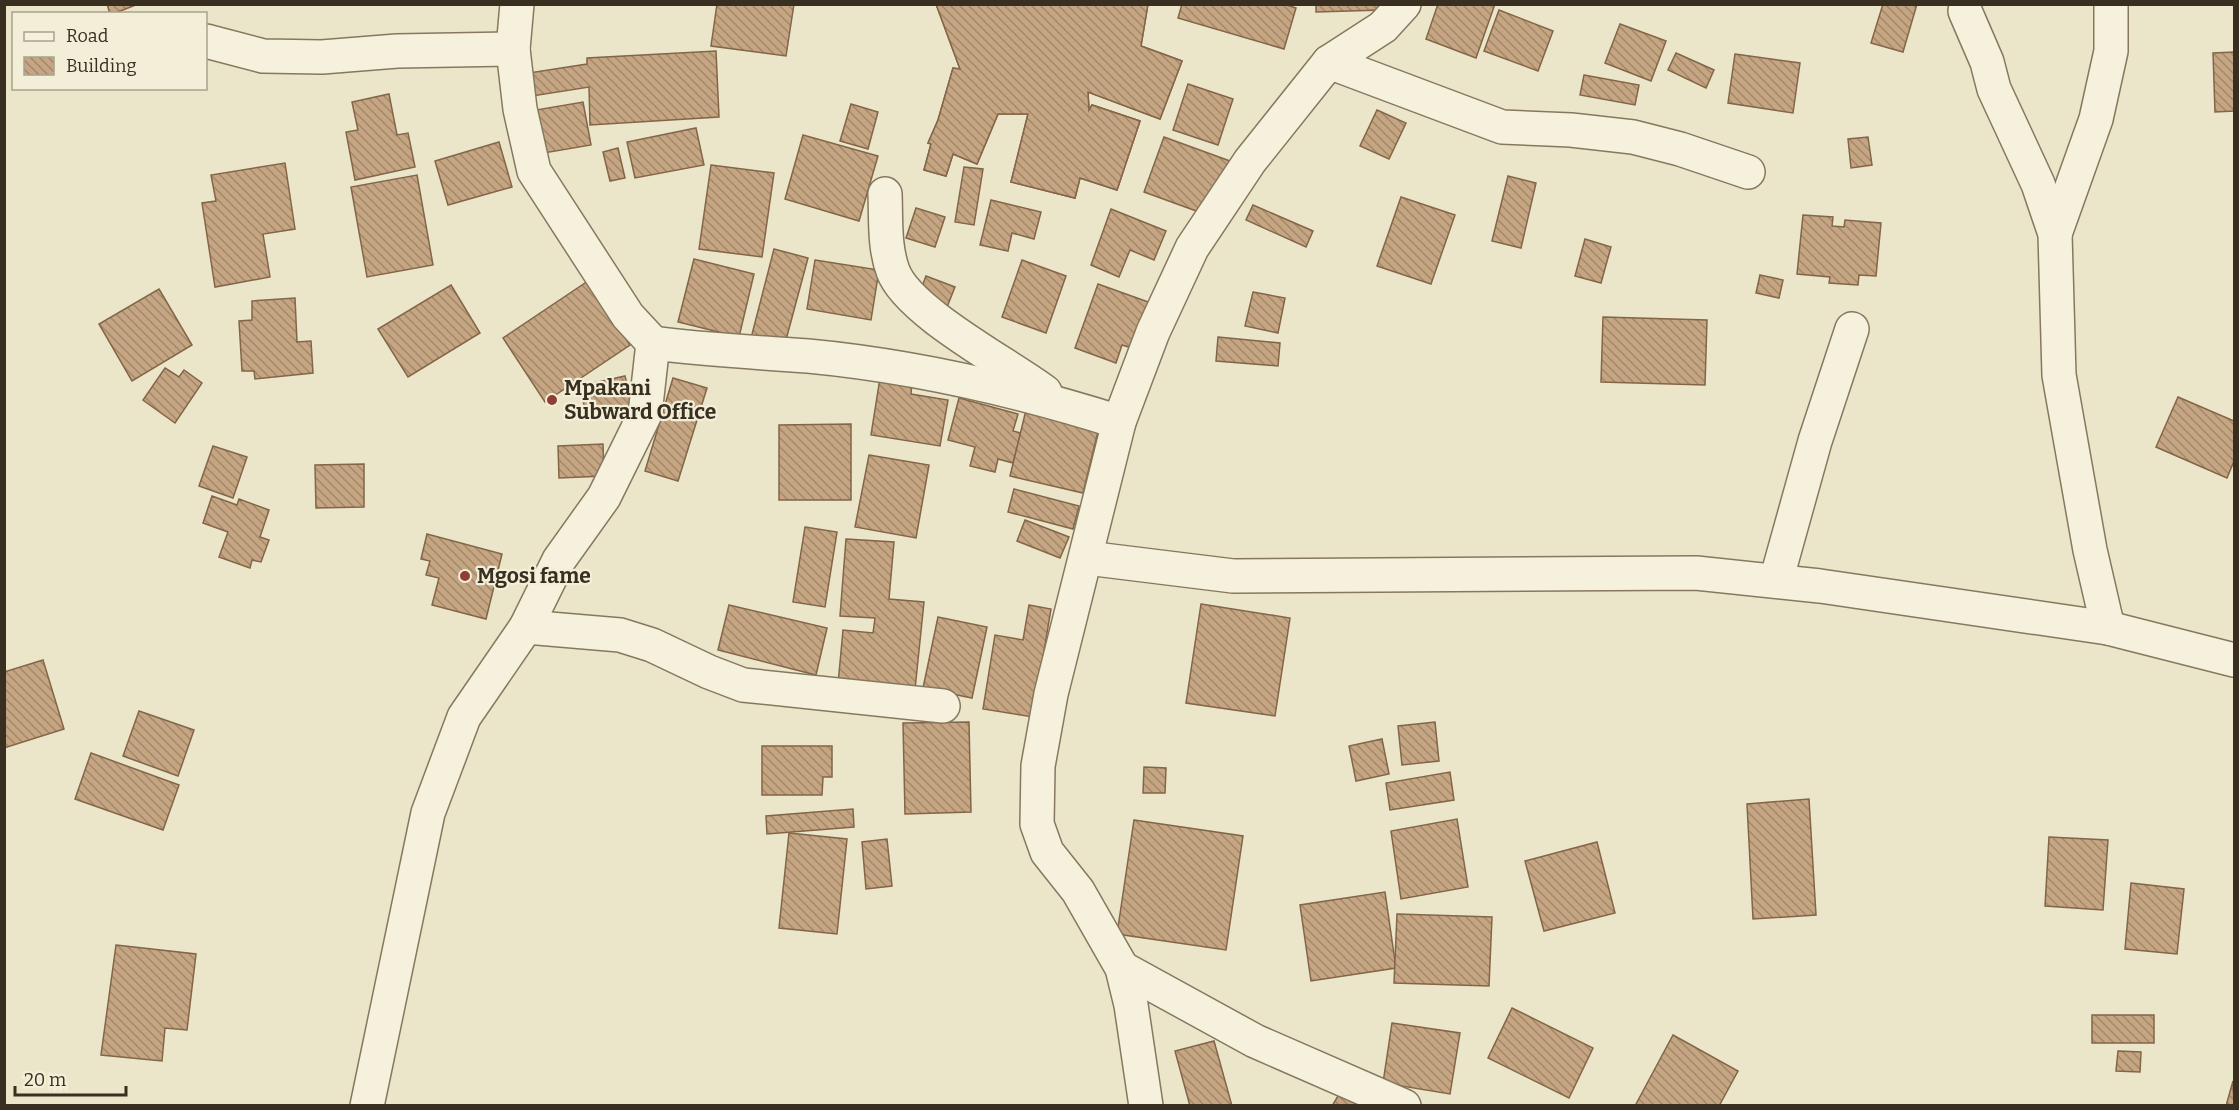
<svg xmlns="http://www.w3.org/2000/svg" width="2239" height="1110" viewBox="0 0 2239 1110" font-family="Bitter,serif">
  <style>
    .building { fill: url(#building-back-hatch); stroke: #836547; stroke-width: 1.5; fill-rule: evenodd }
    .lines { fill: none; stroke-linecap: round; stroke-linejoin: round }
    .minor-casing { stroke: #86785f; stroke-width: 36 }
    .minor { stroke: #f6f1dc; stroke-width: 33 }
    .poi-dot { fill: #903d34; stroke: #f3eed8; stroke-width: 2 }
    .labels { text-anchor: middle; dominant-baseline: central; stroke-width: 4.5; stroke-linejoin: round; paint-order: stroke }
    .poi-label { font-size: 21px; font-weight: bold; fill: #382f21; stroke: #f3eed8; text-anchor: start }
  </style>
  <defs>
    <pattern id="building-back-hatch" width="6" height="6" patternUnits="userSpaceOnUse" patternTransform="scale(1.5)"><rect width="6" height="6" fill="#c6a682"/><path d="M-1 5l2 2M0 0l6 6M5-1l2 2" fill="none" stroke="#a2886a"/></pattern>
  </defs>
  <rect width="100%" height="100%" fill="#ebe5c9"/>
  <g class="building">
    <path d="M107,4H138L113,14H110Z"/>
    <path d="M717,4H794L786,56L711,46Z"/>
    <path d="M936,4H1148L1141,46L1182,61L1160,119L1088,92L1089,110L1092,105L1140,121L1117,190L1080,178L1075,198L1011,182L1028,114H998L977,164L953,154L946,176L924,170L931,144L928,143L938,120L953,68L960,69ZM987,60L988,103L970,96L976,75L961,70Z"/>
    <path d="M936,4H1148L1141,46L1182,61L1160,119L1088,92L1089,110L1092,105L1140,121L1117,190L1080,178L1075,198L1011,182L1028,114H998L977,164L953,154L946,176L924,170L931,144L928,143L938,120L953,68L960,69Z"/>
    <path d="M1182,4H1284L1296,8L1284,49L1178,18Z"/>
    <path d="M1316,4H1382V10L1316,12Z"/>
    <path d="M1438,4H1495L1476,58L1426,39Z"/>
    <path d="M1883,4H1917L1903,52L1871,43Z"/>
    <path d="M1499,10L1553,31L1538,71L1484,51Z"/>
    <path d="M1620,24L1666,41L1651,81L1605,63Z"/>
    <path d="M716,51L719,117L590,125L589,87L526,97L522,74L587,64V58Z"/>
    <path d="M2234,52V111L2215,112L2213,53Z"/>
    <path d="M1676,53L1714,70L1706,88L1668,70Z"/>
    <path d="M1735,54L1800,63L1793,113L1728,103Z"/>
    <path d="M1584,75L1639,85L1635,105L1580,95Z"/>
    <path d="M1188,84L1233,99L1218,145L1173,130Z"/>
    <path d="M389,94L397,135L408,133L415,167L355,180L346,132L358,130L352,102Z"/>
    <path d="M583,102L591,145L544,153L536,110Z"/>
    <path d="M851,104L878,112L868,149L840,141Z"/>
    <path d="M1377,110L1406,123L1389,159L1360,146Z"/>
    <path d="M696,128L704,165L635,178L627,142Z"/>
    <path d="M803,135L878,156L859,221L785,199Z"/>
    <path d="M1164,137L1230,161L1210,216L1144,192Z"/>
    <path d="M1868,137L1872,165L1851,168L1848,139Z"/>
    <path d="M499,142L512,187L448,205L435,161Z"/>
    <path d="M618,148L625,178L610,181L603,152Z"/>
    <path d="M285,163L295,229L263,234L270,277L215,287L202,203L216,201L211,175Z"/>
    <path d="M711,165L774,173L762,257L699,249Z"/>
    <path d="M964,167L983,169L974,225L955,222Z"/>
    <path d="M417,175L433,265L367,277L351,187Z"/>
    <path d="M1508,176L1536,183L1521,248L1492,241Z"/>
    <path d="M1401,197L1455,215L1431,284L1377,266Z"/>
    <path d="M991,200L1041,212L1034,239L1012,233L1008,251L980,245Z"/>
    <path d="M1253,205L1313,231L1306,247L1246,220Z"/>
    <path d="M916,208L945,217L935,247L906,238Z"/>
    <path d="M1111,209L1166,231L1154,260L1130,250L1119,277L1091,265Z"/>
    <path d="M1803,215L1833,217L1832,226L1844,227L1845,220L1881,223L1876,276L1859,275L1858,285L1829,283L1830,277L1797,274Z"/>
    <path d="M1585,239L1611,247L1601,283L1575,276Z"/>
    <path d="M774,249L808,258L783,351L750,342Z"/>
    <path d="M694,259L754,274L739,337L678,322Z"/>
    <path d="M815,260L879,270L871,320L807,309Z"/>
    <path d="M1022,260L1066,276L1046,333L1002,317Z"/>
    <path d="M1760,275L1783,280L1779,298L1756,293Z"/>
    <path d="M926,276L955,287L947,307L918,297Z"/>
    <path d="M588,281L630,345L545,402L503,338Z"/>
    <path d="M1098,284L1151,303L1135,349L1122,345L1116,363L1075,348Z"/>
    <path d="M451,285L480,333L408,377L378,329Z"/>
    <path d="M159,289L192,345L132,381L99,324Z"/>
    <path d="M1253,292L1285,298L1278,333L1245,326Z"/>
    <path d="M295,298L297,342L311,341L313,373L255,379L254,371H242L239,321L252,320V301Z"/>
    <path d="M1603,317L1707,320L1705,385L1601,382Z"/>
    <path d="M1218,337L1280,343L1278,366L1216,361Z"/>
    <path d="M165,368L179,377L184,370L202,383L175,423L143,400Z"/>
    <path d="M625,376L632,406L586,415L580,386Z"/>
    <path d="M673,378L707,388L678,481L645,471Z"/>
    <path d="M880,378L912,383L911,394L948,400L940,446L871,435Z"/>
    <path d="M2178,397L2234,421V461L2227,478L2156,447Z"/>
    <path d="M959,398L1018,414L1013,431L1021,433L1013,463L998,459L995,472L970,466L975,447L948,440Z"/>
    <path d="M1027,406L1100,423L1083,493L1010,476Z"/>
    <path d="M851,424V500H779V425Z"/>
    <path d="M603,444L604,476L559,478L558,446Z"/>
    <path d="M213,446L247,457L233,498L199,486Z"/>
    <path d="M869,455L929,465L916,538L855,527Z"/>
    <path d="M364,464V507L316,508L315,465Z"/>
    <path d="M1014,489L1079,506L1073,529L1008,512Z"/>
    <path d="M212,496L237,505L239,499L269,510L260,537L269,540L261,562L252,560L250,568L219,557L228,532L203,523Z"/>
    <path d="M1025,520L1069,537L1060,558L1017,541Z"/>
    <path d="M805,527L837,532L825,607L793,602Z"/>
    <path d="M427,534L502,554L486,619L432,605L439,578L426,575L430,561L421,559Z"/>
    <path d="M846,539L894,542L889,599L924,602L914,699L837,695L843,630L873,633L875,618L840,616Z"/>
    <path d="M1201,604L1290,618L1275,716L1186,703Z"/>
    <path d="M729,605L827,628L816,675L718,650Z"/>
    <path d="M1029,605L1051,609L1033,717L983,709L995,635L1023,640Z"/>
    <path d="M938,617L987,627L972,698L923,688Z"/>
    <path d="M43,660L64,729L4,748V672Z"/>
    <path d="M139,711L194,730L178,776L123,756Z"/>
    <path d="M969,722L971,812L905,814L903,723Z"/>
    <path d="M1435,722L1439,761L1402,765L1398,726Z"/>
    <path d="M1382,739L1389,774L1356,781L1349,746Z"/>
    <path d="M762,746H832V777H823L822,795H762Z"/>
    <path d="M91,753L179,785L163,830L75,799Z"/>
    <path d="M1144,767L1166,768L1165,793H1143Z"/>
    <path d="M1450,772L1454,800L1390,810L1386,783Z"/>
    <path d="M1809,799L1816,915L1753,919L1747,804Z"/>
    <path d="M853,809L854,827L767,834L766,816Z"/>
    <path d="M1457,819L1468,887L1401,899L1391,831Z"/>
    <path d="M1134,820L1243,836L1226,950L1117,934Z"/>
    <path d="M789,833L847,839L837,934L779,928Z"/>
    <path d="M2049,837L2108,840L2103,910L2045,906Z"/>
    <path d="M887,839L892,886L866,889L862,842Z"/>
    <path d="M1597,842L1615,913L1544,931L1525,861Z"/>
    <path d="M2131,883L2184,889L2177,954L2125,949Z"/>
    <path d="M1385,892L1396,968L1311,981L1300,905Z"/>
    <path d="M1397,914L1492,917L1489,986L1394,983Z"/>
    <path d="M116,945L196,954L187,1030L165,1028L162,1061L101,1055Z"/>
    <path d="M1512,1008L1593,1048L1569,1098L1488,1058Z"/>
    <rect x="2092" y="1015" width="62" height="28"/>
    <path d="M1392,1023L1460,1033L1450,1094L1383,1083Z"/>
    <path d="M1673,1035L1738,1071L1719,1106H1635Z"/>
    <path d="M1214,1041L1232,1106H1190L1175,1051Z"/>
    <path d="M2118,1051L2141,1052L2140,1072L2116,1071Z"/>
    <path d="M2233,1081L2234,1106H2226Z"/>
    <path d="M1344,1086L1378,1106H1332Z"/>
  </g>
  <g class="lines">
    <g class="minor-casing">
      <g id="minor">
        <path d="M1965,11L1987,62L1994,89L2038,184L2055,234L2059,375L2090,550L2108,628"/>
        <path d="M206,41L263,56L322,57L397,51L513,49"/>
        <path d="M1329,62L1502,127L1571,130L1633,137L1680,149L1748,172"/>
        <path d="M885,194C886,219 884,247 893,271C908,312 1008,364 1045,392"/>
        <path d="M2055,234L2096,119L2111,51V4"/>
        <path d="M653,343C705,350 756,352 808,356C914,366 1018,390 1119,422"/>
        <path d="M1087,558L1233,576L1696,573L1820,586L2108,628L2234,660"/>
        <path d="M1776,581L1815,441L1852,329"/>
        <path d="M526,627L620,635L652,645L709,672L743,685L943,706"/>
        <path d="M1122,968L1255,1041L1404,1106"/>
        <path d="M367,1106L428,813L464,717L526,627L559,560L604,497L645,414L653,343L628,316L534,171L520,109L513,49L517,4"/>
        <path d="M1146,1106L1131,1005L1122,968L1078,891L1047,852L1037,824L1038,766L1051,694L1119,422L1153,332L1192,248L1250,161L1329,62L1383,27L1404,4"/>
      </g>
    </g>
    <use href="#minor" class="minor"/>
  </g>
  <g class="poi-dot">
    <circle cx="552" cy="400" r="6"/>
    <circle cx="465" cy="576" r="6"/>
  </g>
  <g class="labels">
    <g class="poi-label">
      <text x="564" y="388">Mpakani<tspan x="564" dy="24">Subward Office</tspan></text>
      <text x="477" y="576">Mgosi fame</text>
    </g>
  </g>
  <rect width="2239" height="1110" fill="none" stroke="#382f21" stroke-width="12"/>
  <rect x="12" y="12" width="195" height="78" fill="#f3eed8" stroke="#a8a28f" stroke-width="1.5"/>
  <rect x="24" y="32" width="30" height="9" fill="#f6f1dc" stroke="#a8a28f" stroke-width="1.5"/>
  <text x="66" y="42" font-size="18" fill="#382f21">Road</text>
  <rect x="24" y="57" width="30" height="18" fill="url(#building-back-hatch)" stroke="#a8a28f" stroke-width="1.5"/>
  <text x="66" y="72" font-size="18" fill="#382f21">Building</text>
  <path d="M15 1086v9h111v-9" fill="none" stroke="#382f21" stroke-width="3"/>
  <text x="24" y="1086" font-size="18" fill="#382f21" stroke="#f3eed8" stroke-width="4.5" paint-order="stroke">20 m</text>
</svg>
